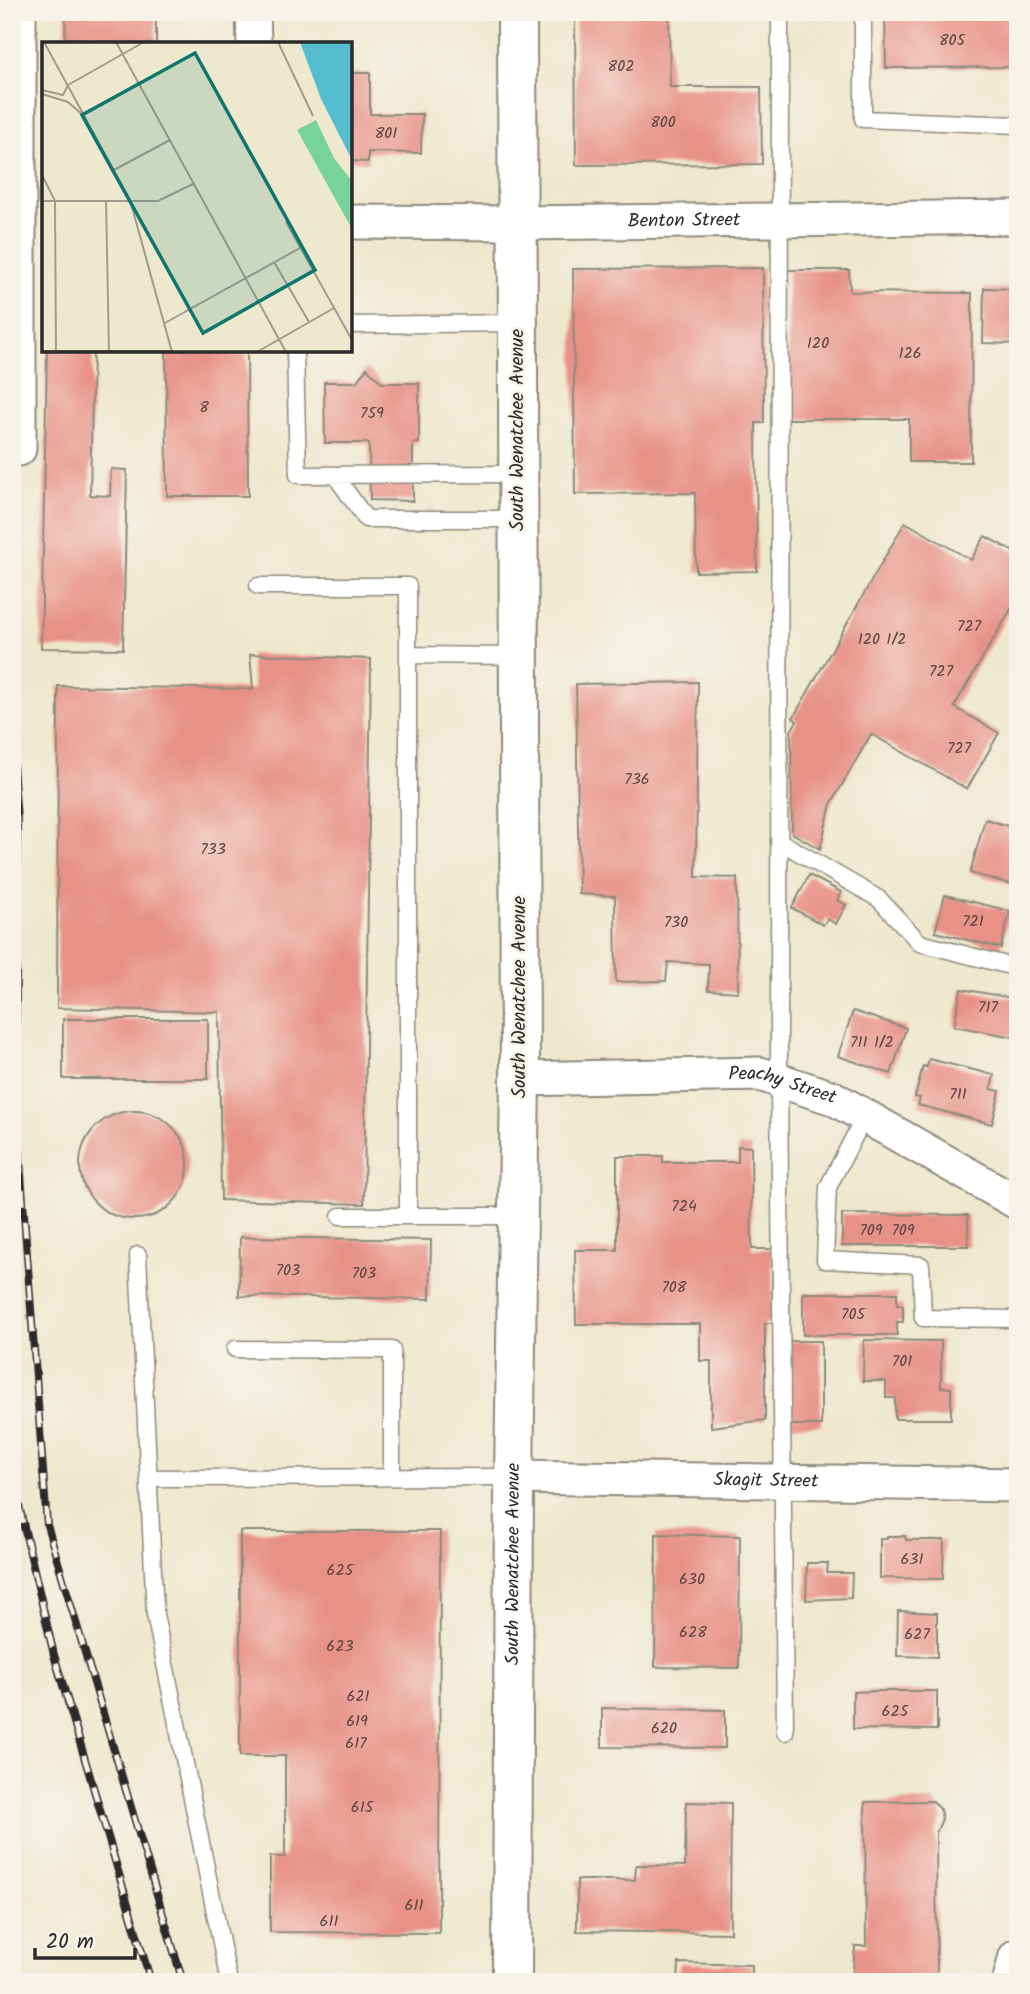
<svg xmlns="http://www.w3.org/2000/svg" width="1030" height="1994" viewBox="0 0 1030 1994" font-family="Kalam,sans-serif">
  <style>
    .building { fill: #e89187 }
    .lines { fill: none; stroke-linecap: round; stroke-linejoin: round }
    .lane-casing { stroke: #8c8a7c; stroke-width: 19 }
    .street-casing { stroke: #8c8a7c; stroke-width: 37 }
    .primary-casing { stroke: #8c8a7c; stroke-width: 42 }
    .lane { stroke: #fff; stroke-width: 16 }
    .street { stroke: #fff; stroke-width: 33 }
    .primary { stroke: #fff; stroke-width: 38 }
    .rail-casing { stroke: #2b2b2b; stroke-width: 8 }
    .rail { stroke: #f7f3e8; stroke-width: 5; stroke-dasharray: 16; stroke-linecap: butt }
    .labels { text-anchor: middle; dominant-baseline: central; stroke-width: 5; stroke-linejoin: round; paint-order: stroke }
    .number-label { font-size: 16px; fill: #5a4442 }
    .street-label { font-size: 19px; fill: #2b2b2b; stroke: #f7f3e8 }
    .inset-road { fill: none; stroke: #a09c8d; stroke-width: 2 }
    .view { fill: #0f766e; fill-opacity: 0.15; stroke: #0f766e; stroke-width: 3.5 }
    .inset-edge { fill: none; stroke: #2b2b2b; stroke-width: 3.5 }
  </style>
  <rect width="100%" height="100%" fill="#f7f3e8"/>
  <filter id="ink" filterUnits="userSpaceOnUse"><feTurbulence type="fractalNoise" baseFrequency=".0143" numOctaves="2"/><feDisplacementMap in="SourceGraphic" scale="14" xChannelSelector="R" yChannelSelector="G"/><feConvolveMatrix kernelMatrix="1 2 1 2 8 2 1 2 1" color-interpolation-filters="sRGB"/></filter>
  <filter id="wash" filterUnits="userSpaceOnUse"><feTurbulence type="fractalNoise" baseFrequency=".00686" numOctaves="4" result="noise"/><feDisplacementMap in="SourceGraphic" scale="28" xChannelSelector="R" yChannelSelector="G"/><feGaussianBlur stdDeviation="1.57" result="paint"/><feColorMatrix in="noise" values="0 0 0 0 0 0 0 0 0 0 0 0 0 0 0 0 0 1.4 0 .05"/><feComposite in="paint" operator="in"/></filter>
  <g filter="url(#wash)">
    <rect width="100%" height="100%" fill="#eee8ce"/>
    <g id="blocks">
      <path class="building" d="M66 12H156V44H65Z
        M575 12H669L670 87H761L762 164 576 165Z
        M885 12H1018V67L886 68Z
        M350 73H370V114H422L421 153 368 152V162L350 161Z
        M763 268 764 423H756L757 571 696 572 695 493 575 494 573 269Z
        M788 270H849L850 292 972 293 971 462H909V419H788Z
        M984 288 1018 289V344L983 343Z
        M47 350 93 351 90 495 110 496 111 469 127 470 123 649 41 648Z
        M166 350H247L248 496H167Z
        M367 368 382 383H419V443H413V501L370 500 369 443H325L324 382H356Z
        M905 522 971 560 985 536 1018 554V597L954 707 999 733 967 789 871 734 831 804 820 849 792 833 791 731 797 721 793 718Z
        M250 654 371 659 364 1204 221 1200 219 1012 57 1008 58 686 253 689Z
        M698 682 696 877 737 878 738 992 708 990 709 964 668 962 666 981 616 982 615 896 579 894 576 684Z
        M985 819 1018 829V886L970 873Z
        M809 875 841 892 837 900 846 905 836 924 827 919 823 925 792 908Z
        M945 895 1010 911 1001 948 935 932Z
        M961 989 1018 999 1014 1037 954 1026Z
        M853 1011 906 1028 891 1074 838 1056Z
        M63 1019H208V1079H63Z
        M929 1059 994 1075 991 1089 1000 1091 992 1124 918 1105 920 1098 915 1097 923 1066 927 1067Z
        M80 1165a54 54 0 1 1 108 0a54 54 0 1 1-108 0Z
        M738 1146 751 1147 752 1249H772L773 1323H765V1420L711 1427V1361H700V1324H576L575 1250H617V1156H663V1162H738Z
        M842 1214 968 1215V1246H842Z
        M240 1237 431 1240 430 1299 239 1296Z
        M803 1293H897V1305H903V1322H897V1335H803Z
        M864 1340 941 1341V1387L951 1388V1419H895V1398H886V1381H863Z
        M789 1341H821V1425H789Z
        M240 1531H440L439 1933 270 1932V1857H285V1756H240Z
        M656 1534 740 1536 739 1668 655 1667Z
        M887 1536H905L906 1540H944L943 1579 880 1578V1539H887Z
        M807 1563H828L827 1573H852L851 1598 806 1600Z
        M898 1611 937 1613V1657L897 1656Z
        M879 1691H937V1730L853 1729V1692Z
        M602 1708 725 1710V1748L602 1747Z
        M933 1801 940 1809 942 1819 936 1833 937 1982H852L855 1946H866L865 1802Z
        M686 1802 731 1803 730 1933 577 1931V1880H635L636 1865 685 1866Z
        M679 1963 752 1965V1982H678Z"/>
    </g>
  </g>
  <g filter="url(#ink)">
    <use href="#blocks" fill-opacity="0" stroke="#8c8a7c" stroke-width="2"/>
    <g class="lines">
      <g class="lane-casing">
        <path id="lane" d="M780 12 779 1079 785 1732
          M863 12V119L1018 125
          M350 325 517 323
          M295 350 298 475 518 474
          M335 475 366 519H518
          M258 586H408V655
          M779 841 879 899 920 943 1018 968
          M865 1116 828 1187 825 1260 921 1265 923 1318 1018 1319
          M340 1216H518
          M408 1216V655L519 656
          M138 1255 155 1614 229 1982
          M235 1349 392 1350V1477
          M149 1478 514 1477"/>
      </g>
      <g class="street-casing">
        <g id="street">
          <path d="M253 12 254 44"/>
          <path id="s1" d="M350 222 517 223 1018 217"/>
          <path d="M19 449V12"/>
          <path id="s2" d="M520 1079 760 1074 833 1098 1018 1203"/>
          <path id="s3" d="M514 1477 1018 1485"/>
        </g>
      </g>
      <g class="primary-casing">
        <g id="primary">
          <path id="s4" d="M512 1982 514 1477 520 1079 517 12"/>
          <path d="M1012 1982 1018 1958"/>
        </g>
      </g>
      <use href="#lane" class="lane"/>
      <use href="#street" class="street"/>
      <use href="#primary" class="primary"/>
      <g class="rail-casing">
        <path id="rail" d="M12 752 17 820 15 1102
          M15 1093 47 1525 183 1982
          M12 1258 14 1179
          M12 1476 54 1655 151 1982"/>
      </g>
      <use href="#rail" class="rail"/>
    </g>
  </g>
  <g class="labels">
    <g class="number-label">
      <text x="952" y="40">805</text>
      <text x="621" y="66">802</text>
      <text x="663" y="122">800</text>
      <text x="386" y="133">801</text>
      <text x="818" y="343">120</text>
      <text x="910" y="353">126</text>
      <text x="204" y="407">8</text>
      <text x="372" y="413">759</text>
      <text x="969" y="626">727</text>
      <text x="882" y="639">120 1/2</text>
      <text x="941" y="671">727</text>
      <text x="959" y="748">727</text>
      <text x="637" y="779">736</text>
      <text x="213" y="849">733</text>
      <text x="973" y="921">721</text>
      <text x="676" y="922">730</text>
      <text x="988" y="1007">717</text>
      <text x="872" y="1042">711 1/2</text>
      <text x="958" y="1094">711</text>
      <text x="684" y="1206">724</text>
      <text x="871" y="1230">709</text>
      <text x="903" y="1230">709</text>
      <text x="288" y="1270">703</text>
      <text x="364" y="1273">703</text>
      <text x="674" y="1287">708</text>
      <text x="853" y="1314">705</text>
      <text x="902" y="1361">701</text>
      <text x="912" y="1559">631</text>
      <text x="340" y="1570">625</text>
      <text x="692" y="1579">630</text>
      <text x="693" y="1632">628</text>
      <text x="917" y="1634">627</text>
      <text x="340" y="1646">623</text>
      <text x="358" y="1696">621</text>
      <text x="895" y="1711">625</text>
      <text x="357" y="1721">619</text>
      <text x="664" y="1728">620</text>
      <text x="356" y="1743">617</text>
      <text x="362" y="1807">615</text>
      <text x="414" y="1905">611</text>
      <text x="329" y="1921">611</text>
    </g>
    <g class="street-label">
      <text stroke="none"><textPath href="#s1" startOffset="334">Benton Street</textPath></text>
      <text transform="translate(518 430) rotate(-90)">South Wenatchee Avenue</text>
      <text transform="translate(520 997) rotate(-90)">South Wenatchee Avenue</text>
      <text stroke="none"><textPath href="#s2" startOffset="264">Peachy Street</textPath></text>
      <text stroke="none"><textPath href="#s3" startOffset="252">Skagit Street</textPath></text>
      <text stroke="none"><textPath href="#s4" startOffset="418">South Wenatchee Avenue</textPath></text>
    </g>
  </g>
  <g transform="translate(42 42)">
    <rect width="310" height="310" fill="#eee8ce"/>
    <path d="M274 78 292 116 310 139V187L255 88Z" fill="#78d39a"/>
    <path d="M258 0H310V118L279 57Z" fill="#54bdd0"/>
    <path class="inset-road" d="M2 0 88 158 130 310M74 0 244 310M236 0 271 74M26 43 102 0M0 48 21 53 26 43M0 52 26 60 43 75M72 128 128 98M0 133 13 159 14 310M64 158 67 310M0 159H116L151 142M244 180 310 298M232 220 267 280M123 281 258 206M0 309H130M215 310 292 266"/>
    <path class="view" d="M153 11 273 228 161 291 40 73Z"/>
    <rect width="310" height="310" class="inset-edge"/>
  </g>
  <rect width="1030" height="1994" fill="none" stroke="#f7f3e8" stroke-width="42"/>
  <path d="M35 1948v10h100v-10" fill="none" stroke="#2b2b2b" stroke-width="3.5"/>
  <text x="46" y="1948" font-size="21" fill="#2b2b2b" stroke="#f7f3e8" stroke-width="5" paint-order="stroke">20 m</text>
</svg>
